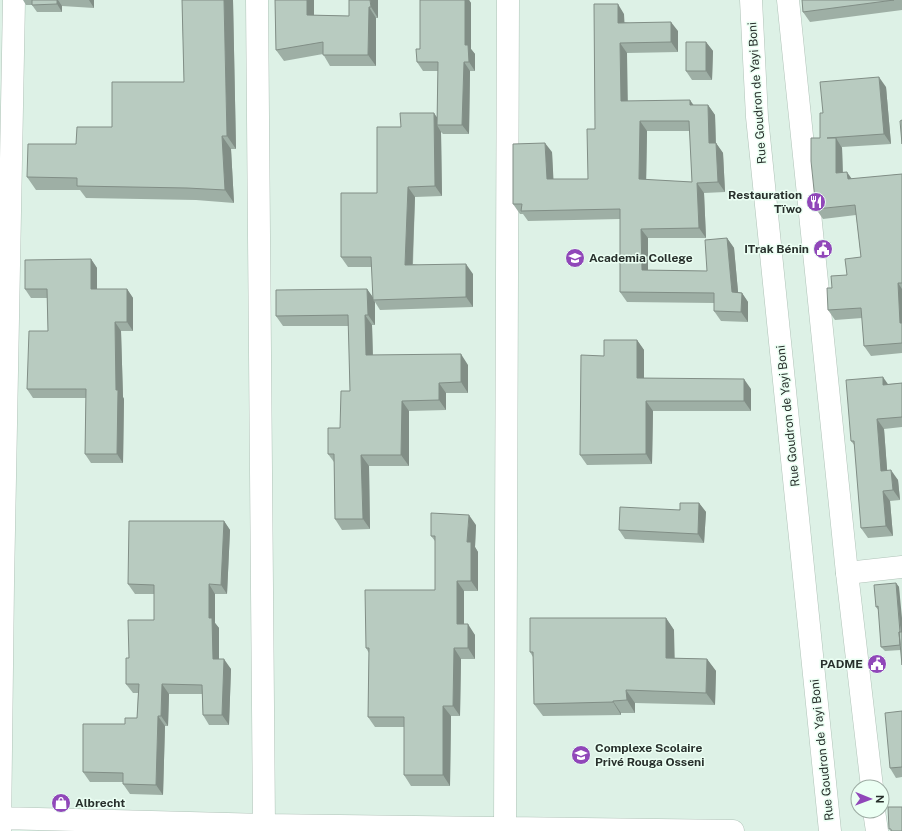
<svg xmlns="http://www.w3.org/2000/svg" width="902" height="831" viewBox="0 0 902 831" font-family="'Public Sans',sans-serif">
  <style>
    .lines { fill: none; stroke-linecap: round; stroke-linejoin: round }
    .minor-casing { stroke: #b0c3b8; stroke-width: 23 }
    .tertiary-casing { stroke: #b0c3b8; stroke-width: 23 }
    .minor { stroke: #fff; stroke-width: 22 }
    .tertiary { stroke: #fff; stroke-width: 22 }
    .wall { fill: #9eafa5; fill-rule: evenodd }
    .shaded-wall { fill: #818e86 }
    .building { fill: #b8cbc0; stroke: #818e86; fill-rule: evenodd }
    .labels { text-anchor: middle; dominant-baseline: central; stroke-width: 3; stroke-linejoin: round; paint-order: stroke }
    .street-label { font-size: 12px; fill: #28302c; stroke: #ebfff3 }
    .poi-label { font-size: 12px; font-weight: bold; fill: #28302c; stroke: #ebfff3; text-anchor: end }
  </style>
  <rect width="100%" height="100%" fill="#ddf1e6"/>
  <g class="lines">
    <g class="minor-casing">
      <path id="minor" d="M257 0 264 825
        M847 573 902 567
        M0 818 264 825 733 831
        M505 827 508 0
        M0 831 3 583 14 0"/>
    </g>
    <g class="tertiary-casing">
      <path id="tertiary" d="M751 0 757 117 830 831
        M788 0 847 573 872 787
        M874 811 877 831"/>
    </g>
    <use href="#minor" class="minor"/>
    <use href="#tertiary" class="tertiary"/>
  </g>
  <path class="wall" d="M23 0H94V8L62 6V12H37L32 5H26Z
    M182 0H233L236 149H231L234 203 196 200 86 198 80 190H36L27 177 76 144 112 127 184 82Z
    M275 0H314V15L349 16 378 0V18H376V66H330L323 54 284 61 276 50Z
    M420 0H469L471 3V49L475 54V71H470L469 134H443L441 132 442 196 415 197 413 264 473 274V307L380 310 375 302V325H372L373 355 468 365V393H446V410L409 411V466H369L370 529 342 530 335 519 334 462 328 454 340 428 350 391 349 326H283L276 316 367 289 373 298 372 267H348L341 257 377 193 401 127 437 117 438 71H423L417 62 420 49Z
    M802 0H902V10L810 22 803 12Z
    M624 14V22L678 31V52L627 53V101L694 105H708L715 115 716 143 723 153 725 192 704 193 706 238H648V270L707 271 727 238 734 248 738 292 742 293 748 302V322L721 321 714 311V303L627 302 620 292V219L528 221 523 214H520L513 204 552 152 553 179H588L595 129ZM647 131H690L692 182 646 180Z
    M706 42 713 51 712 80H692L686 71Z
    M886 87 891 144 842 147 843 173 851 179 902 174V353L871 356 864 346 862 318 835 320 828 310 832 288 847 275 861 257 856 215 823 219 816 209 820 138 823 113Z
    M91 259 97 268V289H127L133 298V331H121L123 397 124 399 123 463H91L85 454 86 398H33L27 389 48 331 47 298H31L25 289Z
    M637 340 644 350V378L751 389V411H653L652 464 587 465 580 455 604 356Z
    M902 383V427L884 429 887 470 898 480 900 500 890 501 893 536 868 538 861 528 855 446 851 441 888 384Z
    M699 503 706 512 704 543 625 539 619 530Z
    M224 521 230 530 227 594H215V623L219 628V659L231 669 229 725H209L203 715 202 694H169L168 726H165L163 795 130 794 123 784V782H90L83 772 125 724 137 718 138 693H133L126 684 129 658 154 620V594H135L128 584Z
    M476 525 475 547 478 552V591H464V624L475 635V659H461L460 716H451L450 786H411L404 775V727H375L368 717 369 653 366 648 435 590V541L431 536Z
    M896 583 899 587 901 650 885 651 881 647 879 611 876 607Z
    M666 618 674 630V658L707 659 716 671 715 705 635 703V713H621V715L543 716 534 704 533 657 530 652Z
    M902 711V777L896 778 890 768Z"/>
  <path class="shaded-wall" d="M57 0H58L62 6V12L57 4Z
    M89 0H94V8Z
    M224 0H233L236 149 227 136Z
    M307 0H314V26L307 15Z
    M370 0H378V18L371 7Z
    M465 0H469L471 3V49L475 54V71L469 62 465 45Z
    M618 4 624 14 625 32 618 23Z
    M369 7 376 18V66L368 55Z
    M671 22 678 31V52L671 42Z
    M706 42 713 51 712 80 706 71Z
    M620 43 627 53 628 111 621 101Z
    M464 62 470 71 469 134 462 125Z
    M879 77 886 87 891 144 884 134Z
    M690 100 697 110 690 105Z
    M708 105 715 115 716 153 709 143Z
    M434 113 441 123 437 125 441 132 442 196 435 186Z
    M640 121 647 131 646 189 639 179Z
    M222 136 231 149 234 203 225 190Z
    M836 138 842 148 843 183 836 173Z
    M545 143 552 152 554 189 547 179Z
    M716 143 723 153 725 192 718 182Z
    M847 172 854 182 848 179Z
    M697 183 704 193 706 238 699 228Z
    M408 187 415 197 412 275 405 265Z
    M641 229 648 238V279L642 270Z
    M727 238 734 248 739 302 732 292Z
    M91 259 97 268V298L91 289Z
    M466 264 473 274V307L466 297Z
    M898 283 902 289V327L900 323Z
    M127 289 133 298V331L127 322Z
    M367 289 375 300H373L375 302V325L368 315Z
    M742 293 748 302V322L741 312Z
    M365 315 372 325 373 365 366 355Z
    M115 322 121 331 123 397 124 399 123 463 117 454 116 390Z
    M637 340 644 350V387L637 378Z
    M461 354 468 365V393L461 382Z
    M883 377 890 387 883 385Z
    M744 379 751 389V411L744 401Z
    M439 383 446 393V410L439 400Z
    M402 401 409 411V466L401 455Z
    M646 401 653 411 652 464 646 454Z
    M877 419 884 429 888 481 881 471Z
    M361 455 369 466 370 529 363 519Z
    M891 470 898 480 900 500 893 490Z
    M883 491 890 501 893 536 886 526Z
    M699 503 706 512 704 543 698 534Z
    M469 515 476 525 475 547 478 552V591L471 581 467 542Z
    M224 521 230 530 227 594 221 585Z
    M457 581 464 591V635L457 624Z
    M896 583 899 587 902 618V646Z
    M209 584 215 594V623L219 628V668L213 659 209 618Z
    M666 618 674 630 675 670 666 658Z
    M468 624 475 635V659L468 648Z
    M454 648 461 659 460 716 453 706Z
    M224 659 231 669 229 725 222 715Z
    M707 659 716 671 715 705 706 693Z
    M162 684 169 694 168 726 161 716Z
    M626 690 635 703V713L627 700Z
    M613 701 621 713V715L613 702Z
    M443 706 451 716 450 786 443 775Z
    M158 716 165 726 163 795 156 785Z"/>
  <path class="building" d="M32 0H57V4L32 5Z
    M182 0H224L227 136H222L225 190 187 188 77 186V178L27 177 28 144H76L77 127H112V82H184Z
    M275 0H307V15L349 16V0H370L371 7H369L368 55H323V42L276 50Z
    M420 0H465V45H468L469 62H464L462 125H437L438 62H417L416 49H420Z
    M802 0H894L803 12Z
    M594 4H618V23L671 22V42L620 43 621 101 690 100V105H708L709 143H716L718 182 697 183 699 228 641 229 642 270 707 271 705 240 727 238 732 292 742 293 741 312 714 311V293L620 292V209L521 211 522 204H513V144L545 143 547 179H588L587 129H595ZM640 121H689L692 182 639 179Z
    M686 42H706V71H686Z
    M879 77 884 134 827 138H836V173L847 172 848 179 902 174V283H898L900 323H902V343L864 346 861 308 828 310 827 288H832L831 276 847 275 845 259 861 257 855 205 816 209 811 161V138H820V113H823L820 82Z
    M400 113H434L435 186 408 187 405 265 466 264V297L373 300 371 257H341V193H377V127H401Z
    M902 120V144L900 121Z
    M91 259V289H127V322H115L116 390H118L117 454H85L86 389H27L29 331H48L47 289H25V260Z
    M367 289 368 315H365L366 355 461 354V382L439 383V400L402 401 401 455H361L363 519H335L334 454H328V428H340L341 391H350L348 315 276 316V290Z
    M604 340H637V378L744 379V401H646V454L580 455 581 355 604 356Z
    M883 377V385L902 383V417L877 419 881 471 891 470 893 490 883 491 886 526 861 528 854 441H851L846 380Z
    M680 503H699L698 534 619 530 620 507 680 510Z
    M431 513 469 515 467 542H471V581H457V624H468V648H454L453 706H443V775H404V717H368L369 648H366L365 590H435V536H431Z
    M129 521H224L221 585 209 584V618H212L213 659H224L222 715H203L202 685 162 684 161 716H158L156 785 123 784V773L83 772V724H125V718H137L139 684H126V658H129L128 620H154V585L128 584Z
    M896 583 900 632H899L900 645 881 647 878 606 876 607 874 585Z
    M530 618H666V658L707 659 706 693 626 690 627 700 613 701V702L534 704 533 652H530Z
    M899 632H902V665Z
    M902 711V767L890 768 885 713Z
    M888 807H902V831H891V829H889Z"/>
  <defs>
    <g id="restaurant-disc" transform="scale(1)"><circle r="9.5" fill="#9047b9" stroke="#ebfff3"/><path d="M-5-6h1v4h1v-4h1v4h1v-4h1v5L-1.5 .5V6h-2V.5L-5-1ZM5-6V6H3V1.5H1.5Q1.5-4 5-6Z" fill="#fff"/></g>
    <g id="civic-disc" transform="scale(1)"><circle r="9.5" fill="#9047b9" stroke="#ebfff3"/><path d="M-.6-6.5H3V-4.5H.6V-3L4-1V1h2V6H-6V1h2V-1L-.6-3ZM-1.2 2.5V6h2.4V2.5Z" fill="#fff"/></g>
    <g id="school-disc" transform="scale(1)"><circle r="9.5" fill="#9047b9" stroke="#ebfff3"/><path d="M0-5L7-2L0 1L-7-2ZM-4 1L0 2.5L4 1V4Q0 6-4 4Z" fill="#fff"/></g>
    <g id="shop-disc" transform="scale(1)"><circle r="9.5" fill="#9047b9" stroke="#ebfff3"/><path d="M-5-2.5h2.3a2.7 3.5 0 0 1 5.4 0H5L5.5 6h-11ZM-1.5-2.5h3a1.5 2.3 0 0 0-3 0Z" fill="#fff"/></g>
  </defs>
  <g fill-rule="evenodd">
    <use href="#restaurant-disc" x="816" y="202"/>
    <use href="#civic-disc" x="823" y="249"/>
    <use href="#school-disc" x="575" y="258"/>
    <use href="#civic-disc" x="877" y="664"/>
    <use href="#school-disc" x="581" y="755"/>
    <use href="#shop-disc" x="61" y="803"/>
  </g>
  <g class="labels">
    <g class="street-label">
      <text transform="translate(757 93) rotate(-94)">Rue Goudron de Yayi Boni</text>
      <text transform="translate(788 416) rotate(-96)">Rue Goudron de Yayi Boni</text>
      <text transform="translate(822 750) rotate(-96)">Rue Goudron de Yayi Boni</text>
    </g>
    <g class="poi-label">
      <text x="802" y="195">Restauration<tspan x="802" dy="14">Tïwo</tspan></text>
      <text x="809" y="249">ITrak Bénin</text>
      <text x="589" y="258" text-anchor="start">Academia College</text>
      <text x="863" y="664">PADME</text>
      <text x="595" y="748" text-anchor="start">Complexe Scolaire<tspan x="595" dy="14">Privé Rouga Osseni</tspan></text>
      <text x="75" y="803" text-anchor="start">Albrecht</text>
    </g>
  </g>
  <g transform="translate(870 799) rotate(91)"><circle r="19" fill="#ebfff3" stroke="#9daca3"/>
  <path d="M0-3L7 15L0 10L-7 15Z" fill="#9047b9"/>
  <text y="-6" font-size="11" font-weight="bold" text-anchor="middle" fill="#28302c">N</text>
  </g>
</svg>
